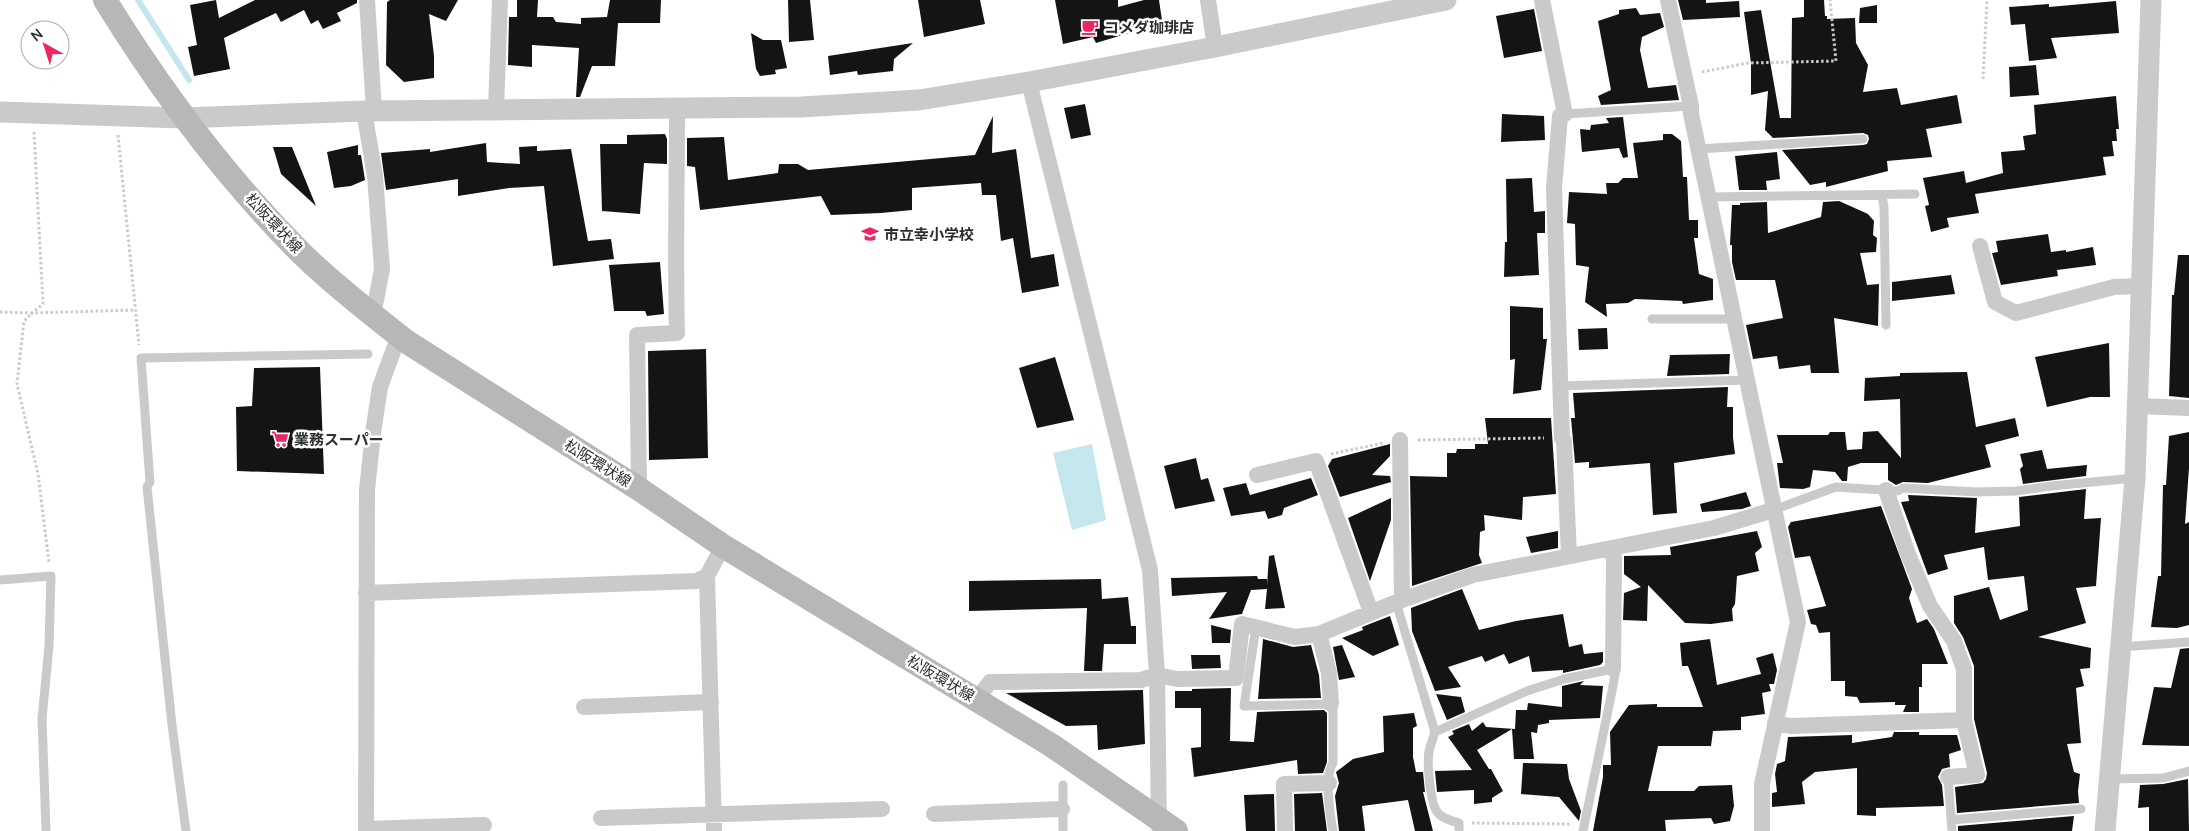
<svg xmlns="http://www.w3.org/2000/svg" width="2189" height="831" viewBox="0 0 2189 831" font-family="Manrope,'Noto Sans JP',sans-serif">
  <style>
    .water { fill: #c4e6ed }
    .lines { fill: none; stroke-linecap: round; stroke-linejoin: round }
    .stream { stroke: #c4e6ed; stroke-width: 6 }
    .building { fill: #141414 }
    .path { stroke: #cacaca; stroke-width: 3; stroke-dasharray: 2.5 2.5; stroke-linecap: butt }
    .service { stroke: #cacaca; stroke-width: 9 }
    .minor { stroke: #cacaca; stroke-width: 16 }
    .tertiary { stroke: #cacaca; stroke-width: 21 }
    .secondary { stroke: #b7b7b7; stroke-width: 24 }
    .labels { text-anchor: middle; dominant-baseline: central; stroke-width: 5; stroke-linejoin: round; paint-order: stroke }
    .poi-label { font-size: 15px; font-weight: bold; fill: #2d2d2d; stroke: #fff; text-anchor: start }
    .street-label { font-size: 15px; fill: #2d2d2d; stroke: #fff }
  </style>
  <rect width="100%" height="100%" fill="#fff"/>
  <path class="water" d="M1092 444 1106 520 1072 530 1053 453Z"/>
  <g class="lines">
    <path class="stream" d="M138 0 189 80"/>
  </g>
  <path class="building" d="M216 0 219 18 255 0H357V3L337 13 341 21 323 29 318 20 311 24 304 10 281 22 276 13 224 38 230 69 194 76 188 47 197 45 190 5Z
    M390 0H458L446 21 429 14 434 56V78L404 82 386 65 387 2Z
    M517 0H538L537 17H553L556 22 581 24V18L607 17 610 0H661L660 23H618L615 66H592L580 97H576L579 48 532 45V67L508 65 509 17H517Z
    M788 0H810L814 40 789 42Z
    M918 0H980L985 24 924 37Z
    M1055 0H1118V7L1144 0H1159L1163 27 1129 33 1096 43 1093 37 1063 44Z
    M1678 0H1706V3L1739 1 1740 17 1683 20Z
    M1804 0H1824L1825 16H1827V19L1855 18 1856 43 1868 65 1863 92 1897 88 1901 105 1957 95 1962 123 1926 129 1932 157 1887 161 1888 171 1826 187V182L1810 185 1782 150 1863 145 1867 144 1869 139 1868 135 1863 133 1773 138 1765 130 1768 91 1751 95V63L1744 12 1761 10 1780 118H1791L1792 18 1804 17Z
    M2116 1 2119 33 2051 38 2057 58 2029 61 2025 24 2011 25 2009 7 2049 4V7Z
    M1877 5V23H1859L1860 8Z
    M1636 8 1640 15 1660 13 1664 27 1642 37 1640 50 1648 88 1676 85 1679 100 1601 105 1598 96 1611 90 1598 21 1619 14V10Z
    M1534 9 1542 51 1504 58 1496 16Z
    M751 33 763 40H781L787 68 775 70 776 74 760 76 756 69Z
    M913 43 894 59 893 71 858 75 857 71 830 75 828 56Z
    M2036 65 2039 95 2010 97 2009 67Z
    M2116 96 2119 129H2116L2117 141H2112L2114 156 2103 157 2106 175 1975 194 1979 213 1947 218 1949 227 1931 232 1925 206 1929 205 1923 178 1964 171 1966 183 2003 173 2001 152 2025 150 2023 136 2036 134 2034 105Z
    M1085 104 1091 135 1071 139 1064 108Z
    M1502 114 1544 116 1545 140 1501 142Z
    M993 116 992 153 1016 149 1031 258 1054 254 1059 286 1022 293 1013 238 1001 241 996 195H982L981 183 912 188V210L881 213 831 215 821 196 700 210 695 167 687 166V138L724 137 728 180 778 173 779 164H798L808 170 975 155Z
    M1623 117 1628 157 1623 158 1619 148 1582 152 1580 129 1590 130 1591 125 1609 123 1606 118Z
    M665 134 667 139V164L644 163 640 214 602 211 600 144H627V135Z
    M1663 134H1672L1681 141 1683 177H1687L1689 220H1698V238H1694L1699 274 1713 279V300L1683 304 1682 301 1635 299 1628 303 1606 304 1607 317 1585 302 1589 267 1576 265 1575 224 1567 223 1569 192 1607 194 1606 183H1618L1623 178H1638L1633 143 1663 140Z
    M486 143 487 162 520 164 519 147 537 146V151L571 149 588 241 611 239 614 259 553 266 544 186 509 188 458 196V179L386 190 381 153 430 149V152Z
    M358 145V155H361L365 180 351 186 334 188 327 152Z
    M273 147H292L316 206 281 174Z
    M1777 152 1780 179 1766 181 1767 190H1739L1735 156Z
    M1532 178 1534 212 1545 211V233H1537L1539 275 1504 277 1505 242H1507L1506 179Z
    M1839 201 1868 214 1874 221 1873 235 1877 238 1876 252 1860 253 1867 285 1879 284 1878 326 1834 318 1839 373H1811L1810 365 1779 369 1777 356 1753 359 1746 325 1783 318 1775 280H1736L1732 262V245H1730L1732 205H1740V203L1767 202 1768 233 1821 217 1823 202Z
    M2048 234 2051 252 2066 250V252L2093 247 2096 265 2057 270 2058 276 2001 285 1992 253 1998 252 1996 241Z
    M2178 255H2189V398L2169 396 2172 295H2174Z
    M660 262 664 314 647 316 645 311H614L609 265Z
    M1951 275 1955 294 1892 301V282Z
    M1510 306 1543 308V339H1547L1541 390 1513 394 1515 359 1510 360Z
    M1607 328 1608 349 1579 350 1578 329Z
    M2109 343 2110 397H2090L2047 407 2035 357Z
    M706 349 708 458 649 460 648 351Z
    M1730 354 1729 374 1667 376 1670 355Z
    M1055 357 1074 420 1037 428 1019 368Z
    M320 367 324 474 237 471 236 407 252 406 254 368Z
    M1967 372 1976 427 2015 418 2019 436 1985 445 1991 467 1928 483 1903 482 1896 485 1888 480V463H1861L1848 467 1847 481H1842L1835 472 1813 470 1810 487 1803 489 1780 488 1777 463H1783L1777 435H1828L1830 432H1845L1847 450 1862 449 1863 432 1878 431 1901 458 1900 399 1864 401 1865 378 1900 376V373Z
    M1728 387 1727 407H1733V438L1735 454 1674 463 1677 513 1653 515 1650 463 1589 468V462L1575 463 1571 418H1575L1573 393Z
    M1485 418H1551L1556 494 1523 497 1522 520 1484 515 1485 530 1480 532 1479 555 1482 563 1412 586 1410 476 1447 477V453H1456L1457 449H1475V444H1488Z
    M2189 432V468L2185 524 2189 522V625L2177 628 2151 627 2158 576H2161L2163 485H2166L2169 436Z
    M1390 444V456L1372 475 1390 476 1391 482 1340 497 1328 466 1332 459Z
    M2042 450 2047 469 2087 465 2086 476 2023 484 2020 469 2023 466 2020 454Z
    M1196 458 1201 480 1208 478 1215 501 1175 509 1164 466Z
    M1311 478 1318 495 1284 508 1282 515 1268 519 1265 511 1231 516 1223 488 1246 483 1250 495Z
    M2086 489 2084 519 2101 518 2096 586 2076 588 2086 623 2038 637 2091 648 2090 668 2080 669 2084 686 2076 688 2081 743 2067 744 2074 772 2080 774 2078 791 2079 803 1957 813 1955 787 1983 783 1986 779 1987 773 1974 719V666L1963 637 1954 623V596L1989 587 2000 620 2028 610 2024 576 1988 580 1984 547 1944 555 1948 569 1928 575 1901 502 1909 501 1908 495 1977 498 1975 533 2020 526 2019 497Z
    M1746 492 1751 506 1742 509 1702 512 1700 504Z
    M1391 498V520L1370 581 1348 518Z
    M1881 506 1912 589 1909 598 1917 623 1927 619 1934 629 1948 664H1922V687H1919V712H1903L1906 705H1895V702L1860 703 1857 697 1845 696V681H1831L1830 632 1819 633 1816 625 1811 624 1807 610 1826 606 1810 556 1795 558 1788 527 1791 522Z
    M1558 531V548L1531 553 1526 537Z
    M1757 531 1762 547 1755 553 1759 571 1737 576 1735 604 1732 609 1733 621 1711 624 1685 623 1648 585 1647 621 1623 620 1624 593 1641 587 1624 574V556L1671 555 1670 547Z
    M1274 555 1285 608 1265 609 1267 589 1251 590 1242 614 1209 619 1227 592 1172 596 1171 578 1257 576 1258 579H1267V585L1269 556Z
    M1101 579 1102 599 1128 597 1131 626H1136V644H1104L1102 671H1084L1087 608 969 611V581Z
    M1462 589 1479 630 1516 621 1563 614 1569 647 1582 644 1584 654 1603 652V662L1600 665 1563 673V670L1532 672 1529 656 1509 664 1504 654 1485 662 1482 656 1448 667 1461 687 1435 691 1412 631 1411 608Z
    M1390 616 1399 645 1373 656 1342 638 1363 630 1362 627Z
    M1211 625 1231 630 1230 643H1212Z
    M1263 639 1293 647 1311 645 1319 675 1321 698 1258 699Z
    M1710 639 1717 685 1761 674 1756 658 1773 653 1777 670 1774 684H1769L1771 691 1762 693 1765 714 1741 717V730L1713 731 1711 746H1658L1648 791H1694L1699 786 1732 785 1734 806 1730 821 1714 824 1711 818 1665 820 1666 831H1593L1603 777V765H1611L1610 732 1629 705 1657 704V707H1703L1688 666H1682L1680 643Z
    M1342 645 1355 677 1339 680 1333 647Z
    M2189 648V746L2142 745 2154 687 2171 688 2180 649Z
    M1191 655H1220L1221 668 1192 669Z
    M1584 681 1580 685 1603 686 1600 718 1549 720V723L1538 725 1537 733 1531 732 1534 759H1514L1512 729 1477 750 1489 769H1491L1503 791 1492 798V802L1474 804V790L1437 792 1435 771 1472 770 1448 737 1454 734 1452 731 1469 724 1472 731 1483 722 1486 727 1515 729 1516 710H1527L1528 703 1562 707V686Z
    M1231 688 1230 741 1254 742 1257 712 1324 710 1327 713V762L1323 773 1298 774 1297 760 1194 777 1191 748 1201 747V708H1175V691H1192V689Z
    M1143 690 1145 744 1098 750 1097 725 1066 726 1006 693Z
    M1436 694 1461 697 1465 712 1447 720Z
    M1414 713 1417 726 1413 728V757L1416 772H1423L1425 792H1423L1433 831H1415L1408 800 1362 806 1365 831H1339L1335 796 1339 783 1336 772 1353 759 1384 752 1383 716Z
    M1894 732H1919V735H1957L1961 750 1949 754 1950 767 1942 769 1938 777 1942 785 1944 806 1876 808V816L1857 815V768L1815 772 1802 782 1805 804 1772 807V793L1777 792 1775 774 1777 764 1785 761 1788 737 1852 735V743L1892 737Z
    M1523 763 1567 764 1569 779 1581 811 1579 821 1559 797 1521 794Z
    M2188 779 2189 831H2149V807L2138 808 2140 785 2163 784Z
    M1322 793 1327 831H1295L1294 794Z
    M1274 794 1275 831H1246L1244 795Z
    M2074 816 2072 831H1958V826Z"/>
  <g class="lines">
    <path class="path" d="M1702 72 1748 63 1836 61 1830 0
      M1983 79 1987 0
      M34 132 43 304 32 313 135 310
      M118 135 139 345
      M0 312 32 313 24 321 17 384 38 474 49 563
      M1418 440 1544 438
      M1331 454 1384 443
      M1472 823 1571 824"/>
    <path class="service" d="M1565 114 1691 106
      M1698 149 1863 139
      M1882 196 1884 207 1886 325
      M1707 197 1915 194
      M1652 319H1733
      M1560 386 1746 380
      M1773 510 1836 487 1898 491 1903 488 1977 492 2016 491 2051 486 2134 478
      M0 580 51 576 49 646 42 719 46 831
      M1396 602 1435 732 1527 691 1564 679 1613 669 1615 675 1610 701 1583 831
      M1256 627 1244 706 1331 704 1333 707V763C1324 776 1330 815 1333 831
      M2121 647 2189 642
      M1435 732C1433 738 1431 744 1429 751 1427 762 1430 805 1438 813 1443 819 1452 821 1459 823V831
      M1948 777 1952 831
      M2110 779 2163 778 2189 771
      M1063 785V831
      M1951 820 2081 809
      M186 831 172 725 147 487 150 482 141 358 368 354"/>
    <path class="minor" d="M367 0 374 111
      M1208 0 1215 47
      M1542 0 1565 114 1560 116 1554 188 1562 438 1564 441 1569 556
      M1668 0 1691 106V114L1798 622 1762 784V831
      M1029 82 1150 570 1157 675 1159 827
      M496 109 500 0
      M364 111 375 176 382 269 373 316
      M1980 246 1995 302 2016 313 2114 287 2141 286
      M2137 406 2189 408
      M1400 440 1402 600
      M1257 475 1316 461 1371 612
      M639 489 637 335 677 333C675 258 677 183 677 108
      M1886 490 1908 554 1930 606 1954 641 1964 669V720L1977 775 1948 777
      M1610 549 1614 558 1613 669
      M366 593 697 581 707 576
      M977 699 990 682 1141 680 1157 675 1177 679 1236 678 1242 624 1295 637 1319 634
      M1331 704 1329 673 1319 634 1402 600 1473 575 1714 528 1773 510
      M584 707 711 702
      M1775 723 1791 726 1964 720
      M934 814 1062 809
      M601 818 882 809
      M366 829 484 825
      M366 831 367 490 373 433 380 387 399 335
      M714 831 707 576 723 546
      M1285 831 1284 784 1329 783"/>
    <path class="tertiary" d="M0 112 183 118 364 111 801 107 919 100 1029 82 1215 47 1446 0
      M2105 831 2135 478 2151 0"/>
    <path class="secondary" d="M105 0C161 91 226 178 302 254 334 285 371 314 407 342L639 489 723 546 1051 745 1176 831"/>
  </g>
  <defs>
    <g id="cafe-bare" transform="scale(1.35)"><path d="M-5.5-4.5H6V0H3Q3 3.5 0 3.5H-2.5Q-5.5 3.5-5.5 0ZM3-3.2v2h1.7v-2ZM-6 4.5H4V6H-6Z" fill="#ee255f" stroke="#fff" stroke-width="2.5" paint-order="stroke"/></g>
    <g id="school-bare" transform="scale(1.35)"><path d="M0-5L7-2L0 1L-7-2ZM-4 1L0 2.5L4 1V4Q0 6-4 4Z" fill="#ee255f" stroke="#fff" stroke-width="2.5" paint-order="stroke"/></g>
    <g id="supermarket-bare" transform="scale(1.35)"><path d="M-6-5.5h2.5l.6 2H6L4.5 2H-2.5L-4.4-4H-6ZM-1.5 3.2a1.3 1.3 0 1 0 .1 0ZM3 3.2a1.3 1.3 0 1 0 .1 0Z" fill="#ee255f" stroke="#fff" stroke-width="2.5" paint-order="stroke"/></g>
  </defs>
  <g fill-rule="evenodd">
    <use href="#cafe-bare" x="1090" y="27"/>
    <use href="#school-bare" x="870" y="234"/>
    <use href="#supermarket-bare" x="280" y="439"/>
  </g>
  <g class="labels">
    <g class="poi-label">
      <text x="1104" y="27">コメダ珈琲店</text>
      <text x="884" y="234">市立幸小学校</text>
      <text x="294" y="439">業務スーパー</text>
    </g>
    <g class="street-label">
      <text transform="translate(274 223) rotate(47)">松阪環状線</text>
      <text transform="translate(598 463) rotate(32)">松阪環状線</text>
      <text transform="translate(941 678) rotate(31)">松阪環状線</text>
    </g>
  </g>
  <g transform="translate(45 45) rotate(321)"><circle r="24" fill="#ffffff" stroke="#ababab"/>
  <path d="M0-4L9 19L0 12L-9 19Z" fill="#ee255f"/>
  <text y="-8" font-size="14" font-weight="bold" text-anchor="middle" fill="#2d2d2d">N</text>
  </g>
</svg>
